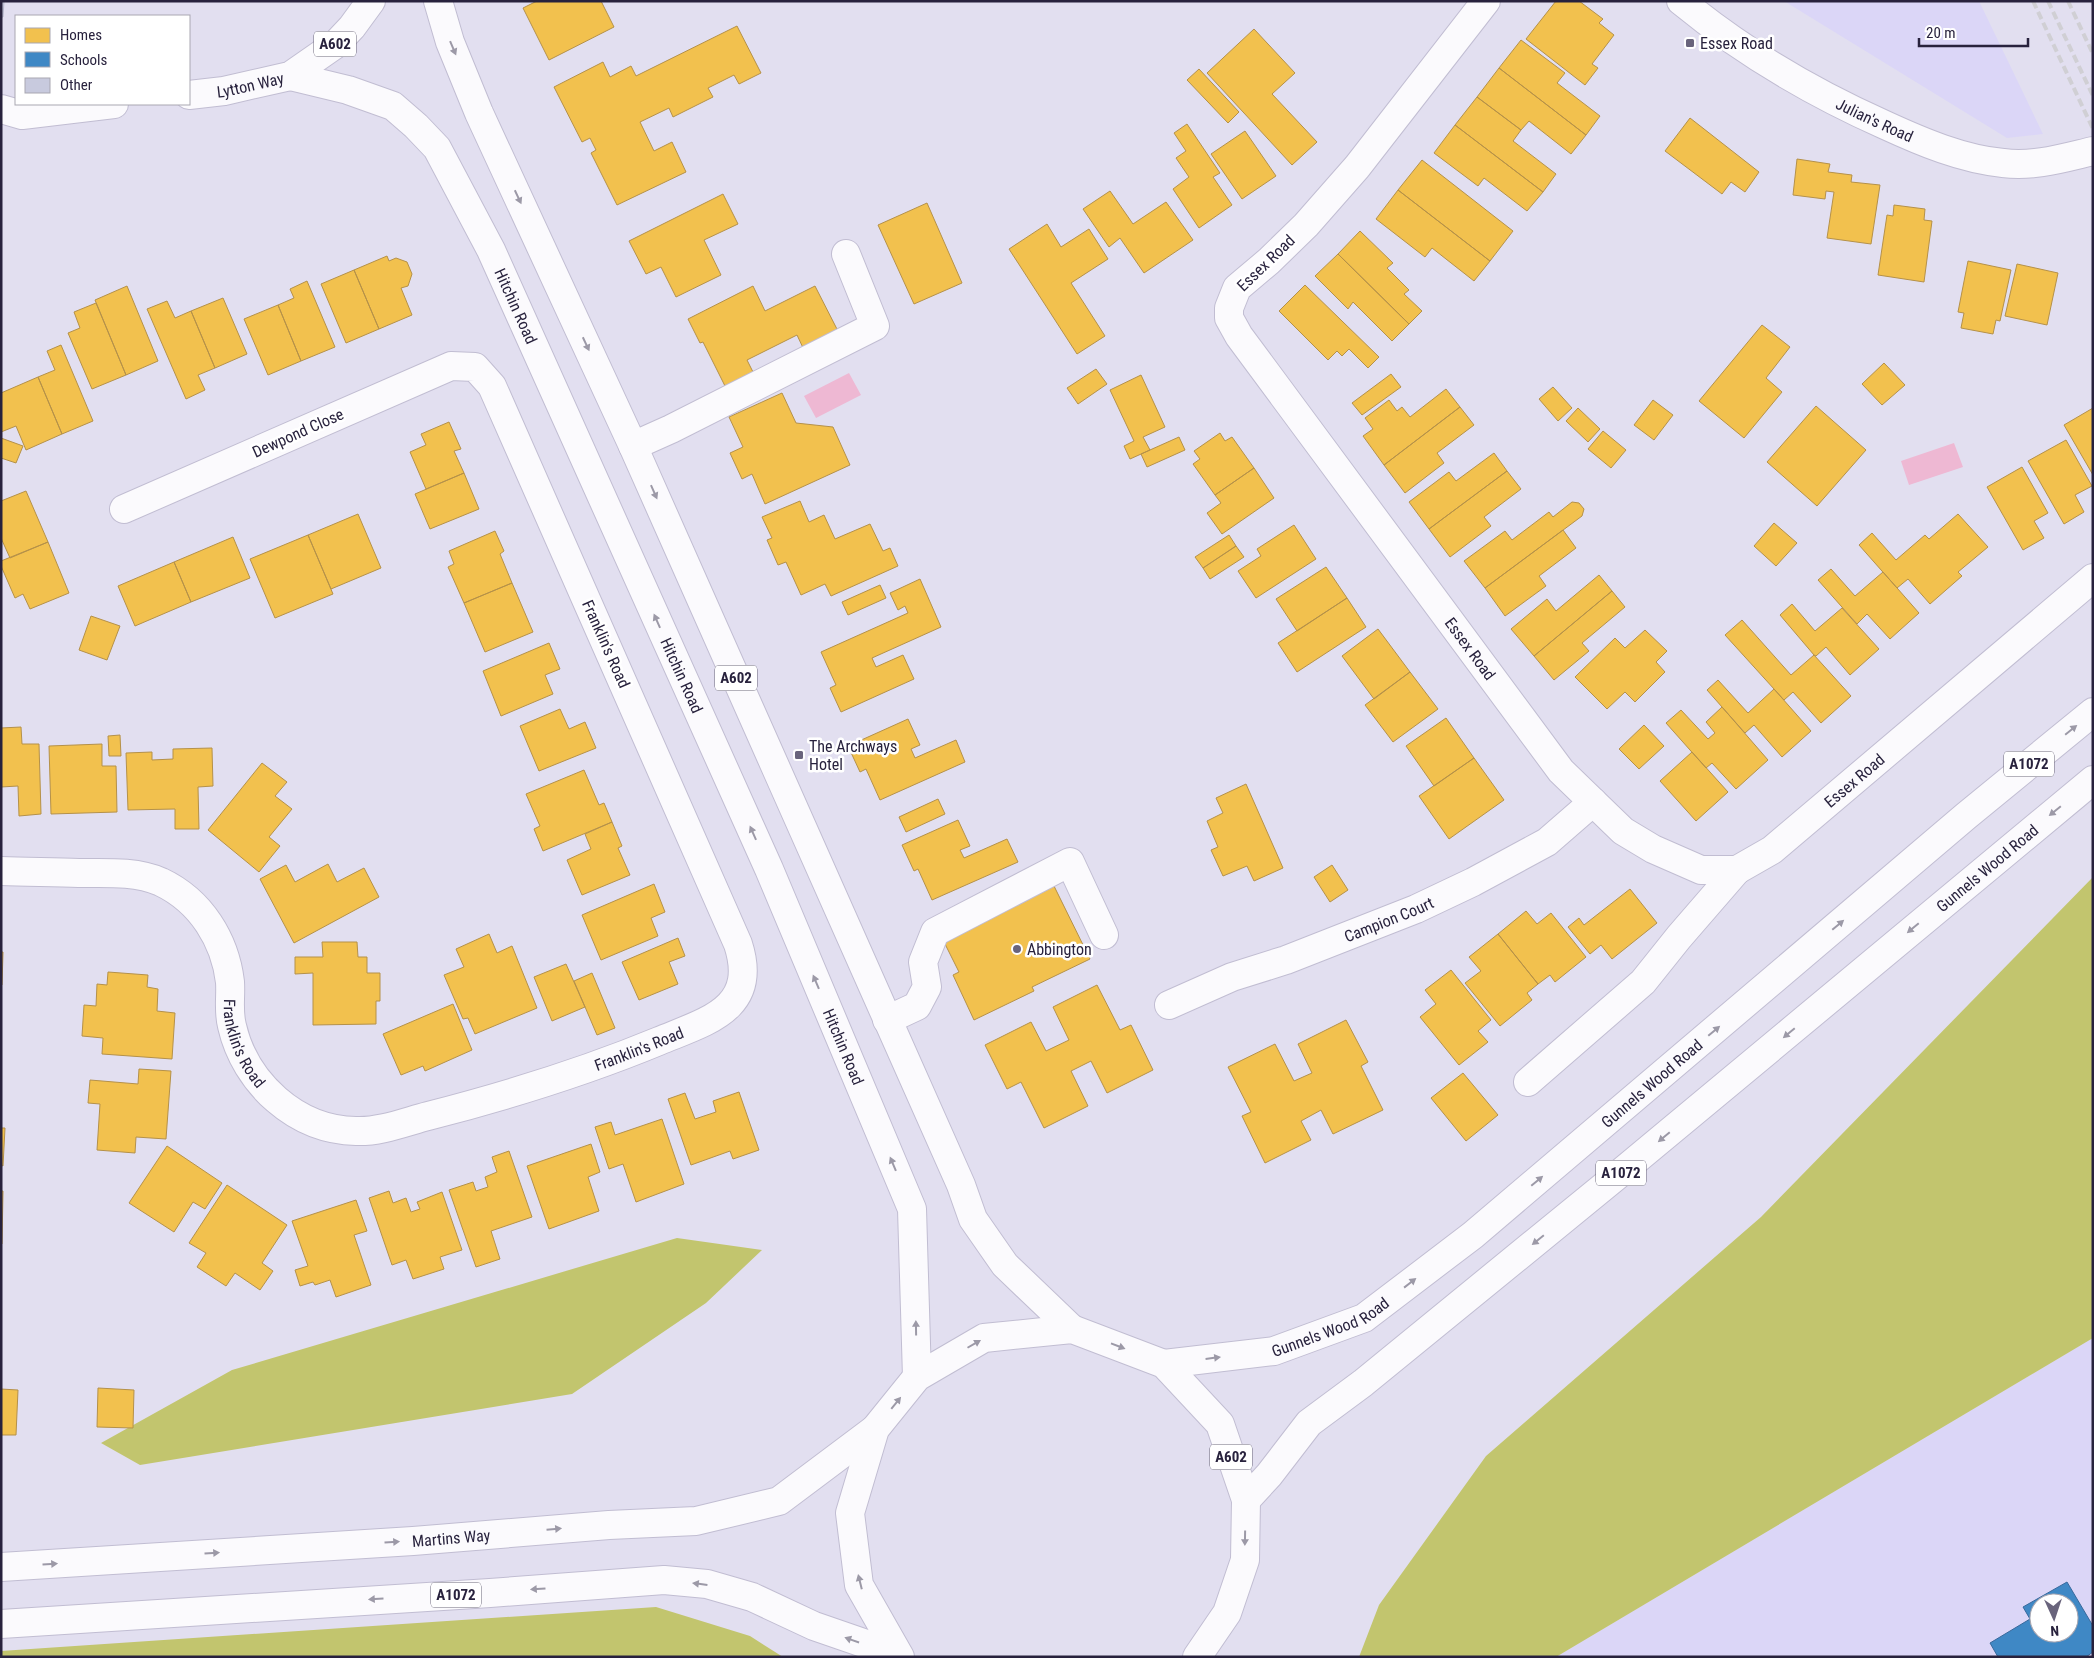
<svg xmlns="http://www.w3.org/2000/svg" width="2094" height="1658" viewBox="0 0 2094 1658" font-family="'Roboto Condensed',sans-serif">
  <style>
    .built { fill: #dbd6f7; fill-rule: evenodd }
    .forest { fill: #c2c56e }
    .water { fill: #eeb8d3 }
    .homes { fill: #f2c14e; stroke: #b59149 }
    .schools { fill: #3f88c5; stroke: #38699c; fill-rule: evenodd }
    .building { fill: #c8cade; stroke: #b7b8cd }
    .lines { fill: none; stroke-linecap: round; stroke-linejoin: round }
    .minor-casing { stroke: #c1bdd2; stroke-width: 30 }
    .major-casing { stroke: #c1bdd2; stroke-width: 30 }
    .minor { stroke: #fbfafd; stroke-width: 28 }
    .major { stroke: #fbfafd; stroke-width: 28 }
    .rail { stroke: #d0cfd4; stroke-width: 4; stroke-dasharray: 8 4; stroke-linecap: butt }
    .oneway { fill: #9c99a7 }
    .poi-dot { fill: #69647c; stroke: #fff; stroke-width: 2 }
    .labels { text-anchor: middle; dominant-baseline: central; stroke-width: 5; stroke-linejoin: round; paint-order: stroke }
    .shield { fill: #fff; stroke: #686477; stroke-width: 1 }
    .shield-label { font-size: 15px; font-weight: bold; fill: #28223d }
    .poi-label { font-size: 16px; fill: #28223d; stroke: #fff; text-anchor: start }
    .street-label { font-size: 16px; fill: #28223d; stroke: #fff }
  </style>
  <rect width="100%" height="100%" fill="#e2dff0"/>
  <path class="built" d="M1784 1H1979L2043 134 2007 138Z
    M2093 1338V1657H1556ZM2039 1603H2069V1633H2039Z"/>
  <path class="forest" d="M2093 877V1338L1556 1657H1359L1379 1605 1486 1456 1761 1217Z
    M677 1238 762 1250 706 1303 572 1394 140 1465 101 1443 232 1370Z
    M656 1607 750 1636 783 1657H1V1651Z"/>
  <path class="water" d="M849 373 861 395 816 418 804 396Z
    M1954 443 1963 467 1909 485 1901 461Z"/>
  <path class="homes" d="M537 1H601L614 27 549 60 523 8Z
    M1556 1H1579L1603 19 1599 23 1614 35 1592 64 1598 68 1585 85 1526 39Z
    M737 26 761 73 739 84 734 75 708 88 713 97 673 117 669 108 640 122 654 151 672 142 686 172 617 205 591 153 596 150 590 138 582 142 554 87 603 62 610 77 631 66 636 76Z
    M1254 29 1295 73 1272 94 1317 142 1292 165 1207 73Z
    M1521 40 1565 73 1557 83 1600 116 1586 135 1499 68Z
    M1499 68 1586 135 1571 154 1529 121 1521 130 1477 97Z
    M1199 69 1239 112 1228 123 1187 80Z
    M1477 97 1521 130 1513 141 1556 174 1543 192 1455 125Z
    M1690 118 1759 172 1745 192 1731 182 1722 194 1665 151Z
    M1187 124 1220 173 1213 177 1232 205 1199 228 1173 189 1189 177 1176 158 1186 151 1174 133Z
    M1455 125 1543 192 1527 211 1484 178 1478 186 1434 153Z
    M1245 131 1276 176 1242 199 1211 154Z
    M1797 159 1830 164 1828 172 1852 175 1851 182 1880 185 1871 244 1827 238 1834 192 1826 191 1825 199 1793 195Z
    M1422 160 1513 231 1490 261 1398 190Z
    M1398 190 1490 261 1474 281 1432 248 1425 257 1376 219Z
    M1110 191 1133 224 1166 202 1193 240 1144 273 1120 238 1109 247 1083 209Z
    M723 194 738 224 704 240 721 275 676 297 661 267 646 274 629 241Z
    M927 203 962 283 914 304 878 225Z
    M1894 205 1925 209 1924 220 1932 221 1924 282 1878 275 1887 215 1893 216Z
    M1047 224 1061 247 1089 229 1108 259 1071 283 1105 336 1077 354 1009 249Z
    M1360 231 1393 263 1387 268 1409 290 1404 294 1422 311 1409 324 1338 254Z
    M1338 254 1409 324 1392 341 1353 302 1348 309 1315 276Z
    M387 256 389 261 396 258 407 262 412 274 408 286 401 288 412 315 379 329 354 270Z
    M1968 261 2011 270 2000 321 1996 320 1993 334 1961 328 1964 313 1958 312Z
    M2017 264 2058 273 2047 325 2005 316Z
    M354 270 379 329 346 343 321 284Z
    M307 281 335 347 301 361 278 305 294 298 290 289Z
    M1305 285 1379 357 1368 368 1349 349 1342 356 1337 351 1328 360 1279 311Z
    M127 286 158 361 126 375 95 300Z
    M753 286 765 311 815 286 840 335 805 352 797 335 747 360 756 378 728 392 703 342 700 343 688 319Z
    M223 298 247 354 215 368 191 311Z
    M167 301 175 318 191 311 215 368 198 375 205 390 186 399 147 309Z
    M96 303 126 375 92 389 68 333 80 328 74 312Z
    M278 305 301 361 268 375 244 319Z
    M1762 325 1790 347 1766 378 1782 392 1744 438 1699 401Z
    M61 345 93 421 62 434 38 377 55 370 47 351Z
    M1884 363 1905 385 1882 405 1862 384Z
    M1096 369 1107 384 1078 404 1067 388Z
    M1391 374 1401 387 1362 415 1352 403Z
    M1141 375 1165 427 1143 437 1150 450 1130 459 1124 446 1134 441 1110 390Z
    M38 377 62 434 26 450 16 426 1 432V393Z
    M1553 387 1572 408 1558 421 1539 399Z
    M1446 389 1460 407 1384 465 1363 436 1373 429 1365 418 1389 400 1397 411 1402 407 1410 417Z
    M782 393 796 423 833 427 850 465 765 504 752 474 742 479 730 453 743 447 729 417Z
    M1653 400 1673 415 1654 440 1634 425Z
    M1816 406 1866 450 1817 506 1767 462Z
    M1460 407 1474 425 1437 453 1444 463 1405 493 1384 465Z
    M1578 408 1600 429 1588 442 1566 421Z
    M2093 408V475L2064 425Z
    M449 422 461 449 454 451 464 473 426 489 410 452 426 445 421 434Z
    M1603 431 1626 450 1611 468 1588 449Z
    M1220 433 1225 441 1232 437 1254 468 1215 495 1193 464 1200 459 1194 451Z
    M1179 437 1185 450 1147 467 1141 454Z
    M1 438 23 446 16 463 1 458Z
    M2066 440 2092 486 2075 495 2084 512 2064 524 2028 461Z
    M1494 453 1507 471 1429 529 1409 502 1449 472 1456 481Z
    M2022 467 2048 513 2034 521 2044 538 2023 550 1987 487Z
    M1254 468 1274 498 1222 534 1207 513 1221 503 1215 495Z
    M1507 471 1521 489 1484 517 1491 526 1450 557 1429 529Z
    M464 473 479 509 430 529 415 494Z
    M26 491 48 542 10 558 1 538V501Z
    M800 501 809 522 824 515 835 539 870 524 883 551 890 548 898 566 831 596 825 584 801 595 786 562 778 565 767 540 772 538 762 517Z
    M1572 502 1579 503 1584 509 1582 516 1485 588 1464 561 1505 531 1512 540 1549 512 1553 517Z
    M358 514 381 568 331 589 308 535Z
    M1958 514 1988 547 1958 572 1962 576 1930 604 1908 579 1897 588 1859 545 1872 533 1896 560 1925 535 1929 539Z
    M1774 523 1797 543 1776 566 1754 546Z
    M1294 525 1316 559 1256 598 1238 571 1261 556 1257 549Z
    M1563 530 1576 548 1539 576 1546 586 1505 616 1485 588Z
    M495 531 504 551 500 554 512 583 464 603 448 567 454 564 449 551Z
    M308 535 333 594 275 618 250 559Z
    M1229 535 1236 546 1203 568 1195 557Z
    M233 537 250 578 191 602 174 562Z
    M48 542 69 593 30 609 23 594 15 598 1 566V561Z
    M1236 546 1244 557 1210 579 1203 568Z
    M174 562 191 602 135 626 118 586Z
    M1326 567 1347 598 1297 631 1276 599Z
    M1831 569 1855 596 1883 572 1919 613 1890 639 1867 614 1857 624 1818 580Z
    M1599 575 1612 591 1534 656 1511 629 1547 599 1556 611Z
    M920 579 941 627 872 658 876 667 903 655 914 679 841 712 830 688 836 685 821 652 908 613 905 606 898 610 890 593Z
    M512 583 533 632 485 652 464 603Z
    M880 585 886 598 848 615 842 602Z
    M1612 591 1625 607 1582 643 1589 651 1554 680 1534 656Z
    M1347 598 1366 627 1297 672 1278 643Z
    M1792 604 1815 631 1842 608 1879 649 1850 675 1826 647 1816 656 1814 655 1780 615Z
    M91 616 120 626 107 660 79 650Z
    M1742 620 1791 675 1814 655 1851 696 1821 723 1793 692 1784 700 1725 635Z
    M1378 629 1410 672 1374 699 1342 656Z
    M1645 630 1667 651 1656 662 1665 672 1635 702 1625 692 1607 709 1575 677 1615 638 1625 648Z
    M549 643 560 669 545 675 553 694 501 716 483 671Z
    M1410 672 1438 709 1393 742 1365 705Z
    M1718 680 1748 713 1774 689 1811 731 1782 757 1754 725 1745 733 1707 690Z
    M1722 707 1768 760 1736 789 1712 763 1706 768 1666 723 1681 710 1708 739 1715 733 1706 722Z
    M560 709 569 729 585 722 596 748 539 771 520 726Z
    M1446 718 1474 758 1434 786 1406 746Z
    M908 719 920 745 911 749 915 758 956 740 965 762 880 800 866 769 860 772 848 746Z
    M1644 725 1664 746 1639 769 1619 749Z
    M21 727 22 744H39L41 814 19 816 18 786 1 787V728Z
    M120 735 121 756H109L108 736Z
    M102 744V766H116L117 812 51 814 49 746Z
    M212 748 213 786 198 787 199 829H175V809L128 810 126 753 152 752V760L173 759V749Z
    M1692 752 1728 792 1696 821 1660 781Z
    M1474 758 1504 800 1449 839 1419 796Z
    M262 763 287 782 275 796 292 809 269 837 280 846 259 872 208 830Z
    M584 770 599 805 604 803 612 822 543 851 534 829 540 826 526 794Z
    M1246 784 1283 868 1254 881 1247 866 1223 876 1211 850 1218 847 1207 821 1223 813 1216 798Z
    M938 799 945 814 906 832 899 817Z
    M958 820 970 846 960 850 964 858 1007 839 1018 862 932 900 918 869 914 871 902 845Z
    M612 822 622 846 618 848 630 875 582 895 567 860 591 849 585 834Z
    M328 864 337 882 364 868 379 897 294 943 260 879 286 865 295 882Z
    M1332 865 1348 890 1330 902 1314 877Z
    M654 884 665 912 651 918 658 936 601 960 582 915Z
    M1054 886 1090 959 1032 987 1034 991 974 1020 953 975 959 972 943 940Z
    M1630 889 1657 923 1612 959 1601 945 1590 954 1568 927 1579 918 1584 925Z
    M1526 911 1537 924 1551 913 1586 957 1555 982 1550 975 1538 984 1498 934Z
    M489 934 497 953 512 946 537 1008 475 1034 468 1018 463 1019 444 975 464 967 456 949Z
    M1498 934 1538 984 1527 993 1532 1000 1500 1026 1465 983 1481 971 1469 957Z
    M678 938 685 956 669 962 678 984 639 1000 622 962Z
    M322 942H357L358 957H367V973H380V1001H376V1024L313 1025V973L295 974V957H323Z
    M1 952H3L2 985H1Z
    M566 964 585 1007 552 1021 534 977Z
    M1451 970 1491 1020 1478 1031 1488 1042 1459 1065 1420 1017 1436 1004 1425 990Z
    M108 972 148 975 147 987 158 989 157 1011 175 1013 172 1059 102 1054 103 1038 82 1036 84 1005 96 1006 97 984 107 985Z
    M592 973 615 1028 597 1035 574 981Z
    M1097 985 1120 1030 1131 1025 1153 1070 1107 1093 1091 1061 1071 1071 1088 1106 1044 1128 1021 1082 1007 1089 985 1045 1031 1022 1046 1051 1069 1040 1053 1007Z
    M453 1004 472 1050 425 1071 423 1066 401 1075 383 1034Z
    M1346 1020 1368 1062 1361 1066 1383 1110 1333 1134 1321 1110 1301 1121 1311 1140 1265 1163 1242 1116 1251 1112 1228 1067 1275 1044 1294 1081 1312 1073 1298 1044Z
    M139 1069 171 1071 166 1139 136 1137 135 1153 97 1150 100 1104 88 1103 90 1080 138 1084Z
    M1463 1073 1498 1115 1466 1141 1431 1098Z
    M739 1092 759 1150 733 1159 730 1151 691 1165 668 1099 685 1093 695 1119 716 1112 713 1101Z
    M662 1119 684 1184 636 1202 623 1164 609 1169 595 1127 611 1122 615 1135Z
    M1 1128H5L3 1166 1 1165Z
    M591 1144 600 1172 588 1177 599 1211 549 1229 527 1166Z
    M167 1146 222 1183 205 1209 193 1202 174 1232 129 1203Z
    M509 1151 532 1217 491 1231 500 1259 476 1267 449 1190 473 1182 476 1191 488 1187 485 1177 497 1172 492 1157Z
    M227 1185 287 1225 262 1263 273 1271 260 1290 235 1273 226 1286 197 1267 206 1253 189 1243Z
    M1 1191H3L2 1244H1Z
    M389 1191 393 1203 406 1198 411 1212 420 1209 417 1202 442 1192 462 1250 440 1257 444 1269 413 1279 406 1260 392 1265 369 1198Z
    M356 1200 367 1231 354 1235 371 1285 336 1297 330 1280 315 1285 313 1282 300 1286 295 1270 308 1266 292 1221Z
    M98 1388 134 1390 133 1428 97 1427Z
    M1 1389 18 1390 16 1435H1Z"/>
  <path class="schools" d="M2067 1582 2093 1626V1652L2086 1657H1998L1990 1643 2030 1619 2023 1607ZM2039 1603H2069V1633H2039Z"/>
  <path class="building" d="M1 1H4L3 17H1Z"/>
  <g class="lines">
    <g class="minor-casing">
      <g id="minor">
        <path id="s1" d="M1486 1 1357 167 1306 225 1269 261 1237 288 1229 308V318L1239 336 1561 771 1623 831 1653 849 1701 870H1737L1772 850 2093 578"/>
        <path id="s2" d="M1681 1C1743 52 1811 92 1885 125 1922 142 1962 159 2003 163 2034 167 2063 158 2093 151"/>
        <path d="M633 446 671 429 875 326 846 254"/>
        <path id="s3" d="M1 871C27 872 53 872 79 873 106 873 136 871 161 882 201 901 225 940 230 982 231 997 228 1011 232 1026 245 1083 296 1130 356 1131 380 1132 405 1122 428 1116 506 1096 584 1072 659 1041 707 1021 759 1009 738 944L492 386 475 367 451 366 124 509"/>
        <path id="s4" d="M1169 1005 1232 977 1286 960 1416 909 1473 882 1547 842 1593 802"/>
        <path d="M887 1020 917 1006 927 987 923 962 935 932 1070 862 1104 935"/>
        <path d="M1528 1082 1643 982 1679 937 1737 870"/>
      </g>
    </g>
    <g class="major-casing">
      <g id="major">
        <path d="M438 1 450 42 479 113 633 446 961 1185 973 1219 1005 1265 1072 1329"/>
        <path id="s5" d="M290 76 348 90 393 106 416 126 437 148 491 250 769 869 912 1209 917 1377"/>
        <path id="s6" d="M189 95 224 91 290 76 336 44 352 27 371 1"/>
        <path d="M1 109 22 115 114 104"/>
        <path id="s7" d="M1164 1364 1274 1351 1364 1318 1473 1235 1966 816 2093 712"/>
        <path id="s8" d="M1246 1500 1269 1475 1309 1423 1363 1383 1619 1174 2093 780"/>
        <path id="s9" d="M1 1567 413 1541 609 1525 696 1521 779 1501 875 1429"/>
        <path d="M1 1624 490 1593 664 1580 707 1584 752 1597 814 1626 898 1655"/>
        <path d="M900 1657 859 1585 850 1513 875 1429 917 1377 984 1338 1072 1329 1164 1364 1220 1424 1246 1500 1245 1560 1227 1613 1197 1657"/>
      </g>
    </g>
    <use href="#minor" class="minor"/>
    <use href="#major" class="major"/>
    <path class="rail" d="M2033 1 2093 129
      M2048 1 2093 96
      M2068 1 2093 54"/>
  </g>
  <defs><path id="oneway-solid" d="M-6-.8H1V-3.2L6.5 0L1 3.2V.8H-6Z" transform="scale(1.25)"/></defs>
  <g class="oneway">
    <use href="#oneway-solid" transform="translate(453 48) rotate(67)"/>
    <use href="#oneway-solid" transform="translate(518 197) rotate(65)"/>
    <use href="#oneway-solid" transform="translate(586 344) rotate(65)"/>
    <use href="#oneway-solid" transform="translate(654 492) rotate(66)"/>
    <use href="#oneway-solid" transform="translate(657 621) rotate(-114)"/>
    <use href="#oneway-solid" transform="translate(2071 730) rotate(-39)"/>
    <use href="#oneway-solid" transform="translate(2055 811) rotate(141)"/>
    <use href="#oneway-solid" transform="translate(753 833) rotate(-114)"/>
    <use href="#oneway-solid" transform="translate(1838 925) rotate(-40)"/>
    <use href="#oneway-solid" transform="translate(1913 928) rotate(140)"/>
    <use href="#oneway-solid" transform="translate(816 982) rotate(-113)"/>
    <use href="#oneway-solid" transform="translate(1714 1031) rotate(-40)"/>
    <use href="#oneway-solid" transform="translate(1789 1033) rotate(140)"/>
    <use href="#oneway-solid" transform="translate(1664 1137) rotate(140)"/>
    <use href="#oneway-solid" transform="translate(893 1164) rotate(-113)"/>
    <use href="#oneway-solid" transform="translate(1537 1181) rotate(-40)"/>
    <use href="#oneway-solid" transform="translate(1538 1240) rotate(141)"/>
    <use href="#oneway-solid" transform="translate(1410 1283) rotate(-38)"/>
    <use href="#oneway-solid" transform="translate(916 1328) rotate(-91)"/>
    <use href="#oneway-solid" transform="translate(974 1344) rotate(-30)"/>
    <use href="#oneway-solid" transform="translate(1118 1346) rotate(21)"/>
    <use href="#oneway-solid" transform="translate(1213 1358) rotate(-7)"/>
    <use href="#oneway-solid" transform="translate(896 1403) rotate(-51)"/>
    <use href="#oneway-solid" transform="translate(554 1529) rotate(-5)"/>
    <use href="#oneway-solid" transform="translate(1245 1538) rotate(91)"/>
    <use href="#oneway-solid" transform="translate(392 1542) rotate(-4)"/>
    <use href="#oneway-solid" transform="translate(212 1553) rotate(-4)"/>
    <use href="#oneway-solid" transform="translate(50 1564) rotate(-4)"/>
    <use href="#oneway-solid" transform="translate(860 1582) rotate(-104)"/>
    <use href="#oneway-solid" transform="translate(700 1584) rotate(-173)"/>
    <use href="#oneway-solid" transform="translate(538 1589) rotate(176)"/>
    <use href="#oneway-solid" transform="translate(376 1599) rotate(177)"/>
    <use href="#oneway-solid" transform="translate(852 1640) rotate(-161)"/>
  </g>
  <g class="poi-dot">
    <rect x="1685" y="38" width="10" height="10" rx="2.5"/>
    <rect x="794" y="750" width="10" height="10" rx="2.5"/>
    <circle cx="1017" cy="949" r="5"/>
  </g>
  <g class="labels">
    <g class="shield">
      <rect x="314" y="31.5" width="42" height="25" rx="4"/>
      <rect x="715" y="665.5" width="42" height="25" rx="4"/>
      <rect x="2004" y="751.5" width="50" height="25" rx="4"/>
      <rect x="1596" y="1160.5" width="50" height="25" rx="4"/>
      <rect x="1210" y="1444.5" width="42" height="25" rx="4"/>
      <rect x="431" y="1582.5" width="50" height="25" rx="4"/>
    </g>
    <g class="shield-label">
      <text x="335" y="44">A602</text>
      <text x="736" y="678">A602</text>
      <text x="2029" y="764">A1072</text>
      <text x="1621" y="1173">A1072</text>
      <text x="1231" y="1457">A602</text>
      <text x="456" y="1595">A1072</text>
    </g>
    <g class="poi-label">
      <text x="1700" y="43">Essex Road</text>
      <text x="809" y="746">The Archways<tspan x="809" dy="18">Hotel</tspan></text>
      <text x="1027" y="949">Abbington</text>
    </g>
    <g class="street-label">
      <text stroke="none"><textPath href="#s6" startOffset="62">Lytton Way</textPath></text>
      <text stroke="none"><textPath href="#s2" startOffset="228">Julian's Road</textPath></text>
      <text transform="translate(1266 263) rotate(-44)">Essex Road</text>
      <text stroke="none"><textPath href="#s5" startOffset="345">Hitchin Road</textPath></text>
      <text transform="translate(298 433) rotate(-24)">Dewpond Close</text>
      <text transform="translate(606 644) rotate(66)">Franklin's Road</text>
      <text stroke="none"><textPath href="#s1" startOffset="822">Essex Road</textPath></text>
      <text stroke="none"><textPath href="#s5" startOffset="750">Hitchin Road</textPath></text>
      <text stroke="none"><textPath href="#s1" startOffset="1332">Essex Road</textPath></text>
      <text stroke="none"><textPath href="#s8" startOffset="976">Gunnels Wood Road</textPath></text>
      <text stroke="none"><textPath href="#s4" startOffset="236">Campion Court</textPath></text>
      <text stroke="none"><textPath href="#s3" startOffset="352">Franklin's Road</textPath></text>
      <text stroke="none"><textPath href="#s5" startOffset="1155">Hitchin Road</textPath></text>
      <text stroke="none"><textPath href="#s3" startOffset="802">Franklin's Road</textPath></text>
      <text stroke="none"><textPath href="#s7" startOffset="578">Gunnels Wood Road</textPath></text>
      <text stroke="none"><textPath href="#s7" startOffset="172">Gunnels Wood Road</textPath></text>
      <text stroke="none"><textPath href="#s9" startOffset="451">Martins Way</textPath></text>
    </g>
  </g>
  <rect width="2094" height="1658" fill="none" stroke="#28223d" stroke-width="5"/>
  <rect x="15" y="15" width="175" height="90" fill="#ffffff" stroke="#a9a7b1"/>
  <rect x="25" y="28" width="25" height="15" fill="#f2c14e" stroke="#a9a7b1"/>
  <text x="60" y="40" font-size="15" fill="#28223d">Homes</text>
  <rect x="25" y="52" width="25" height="15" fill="#3f88c5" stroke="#a9a7b1"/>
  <text x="60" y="65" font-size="15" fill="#28223d">Schools</text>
  <rect x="25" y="78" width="25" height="15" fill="#c8cade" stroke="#a9a7b1"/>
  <text x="60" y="90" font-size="15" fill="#28223d">Other</text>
  <g transform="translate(2054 1618) rotate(177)"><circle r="24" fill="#ffffff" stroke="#a9a7b1"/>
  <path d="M0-4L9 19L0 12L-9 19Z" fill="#69647c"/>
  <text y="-8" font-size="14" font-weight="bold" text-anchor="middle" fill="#28223d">N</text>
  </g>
  <path d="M1919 38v8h109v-8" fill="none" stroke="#28223d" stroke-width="2.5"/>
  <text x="1926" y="38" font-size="15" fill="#28223d" stroke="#ffffff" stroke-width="4" paint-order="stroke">20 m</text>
</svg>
